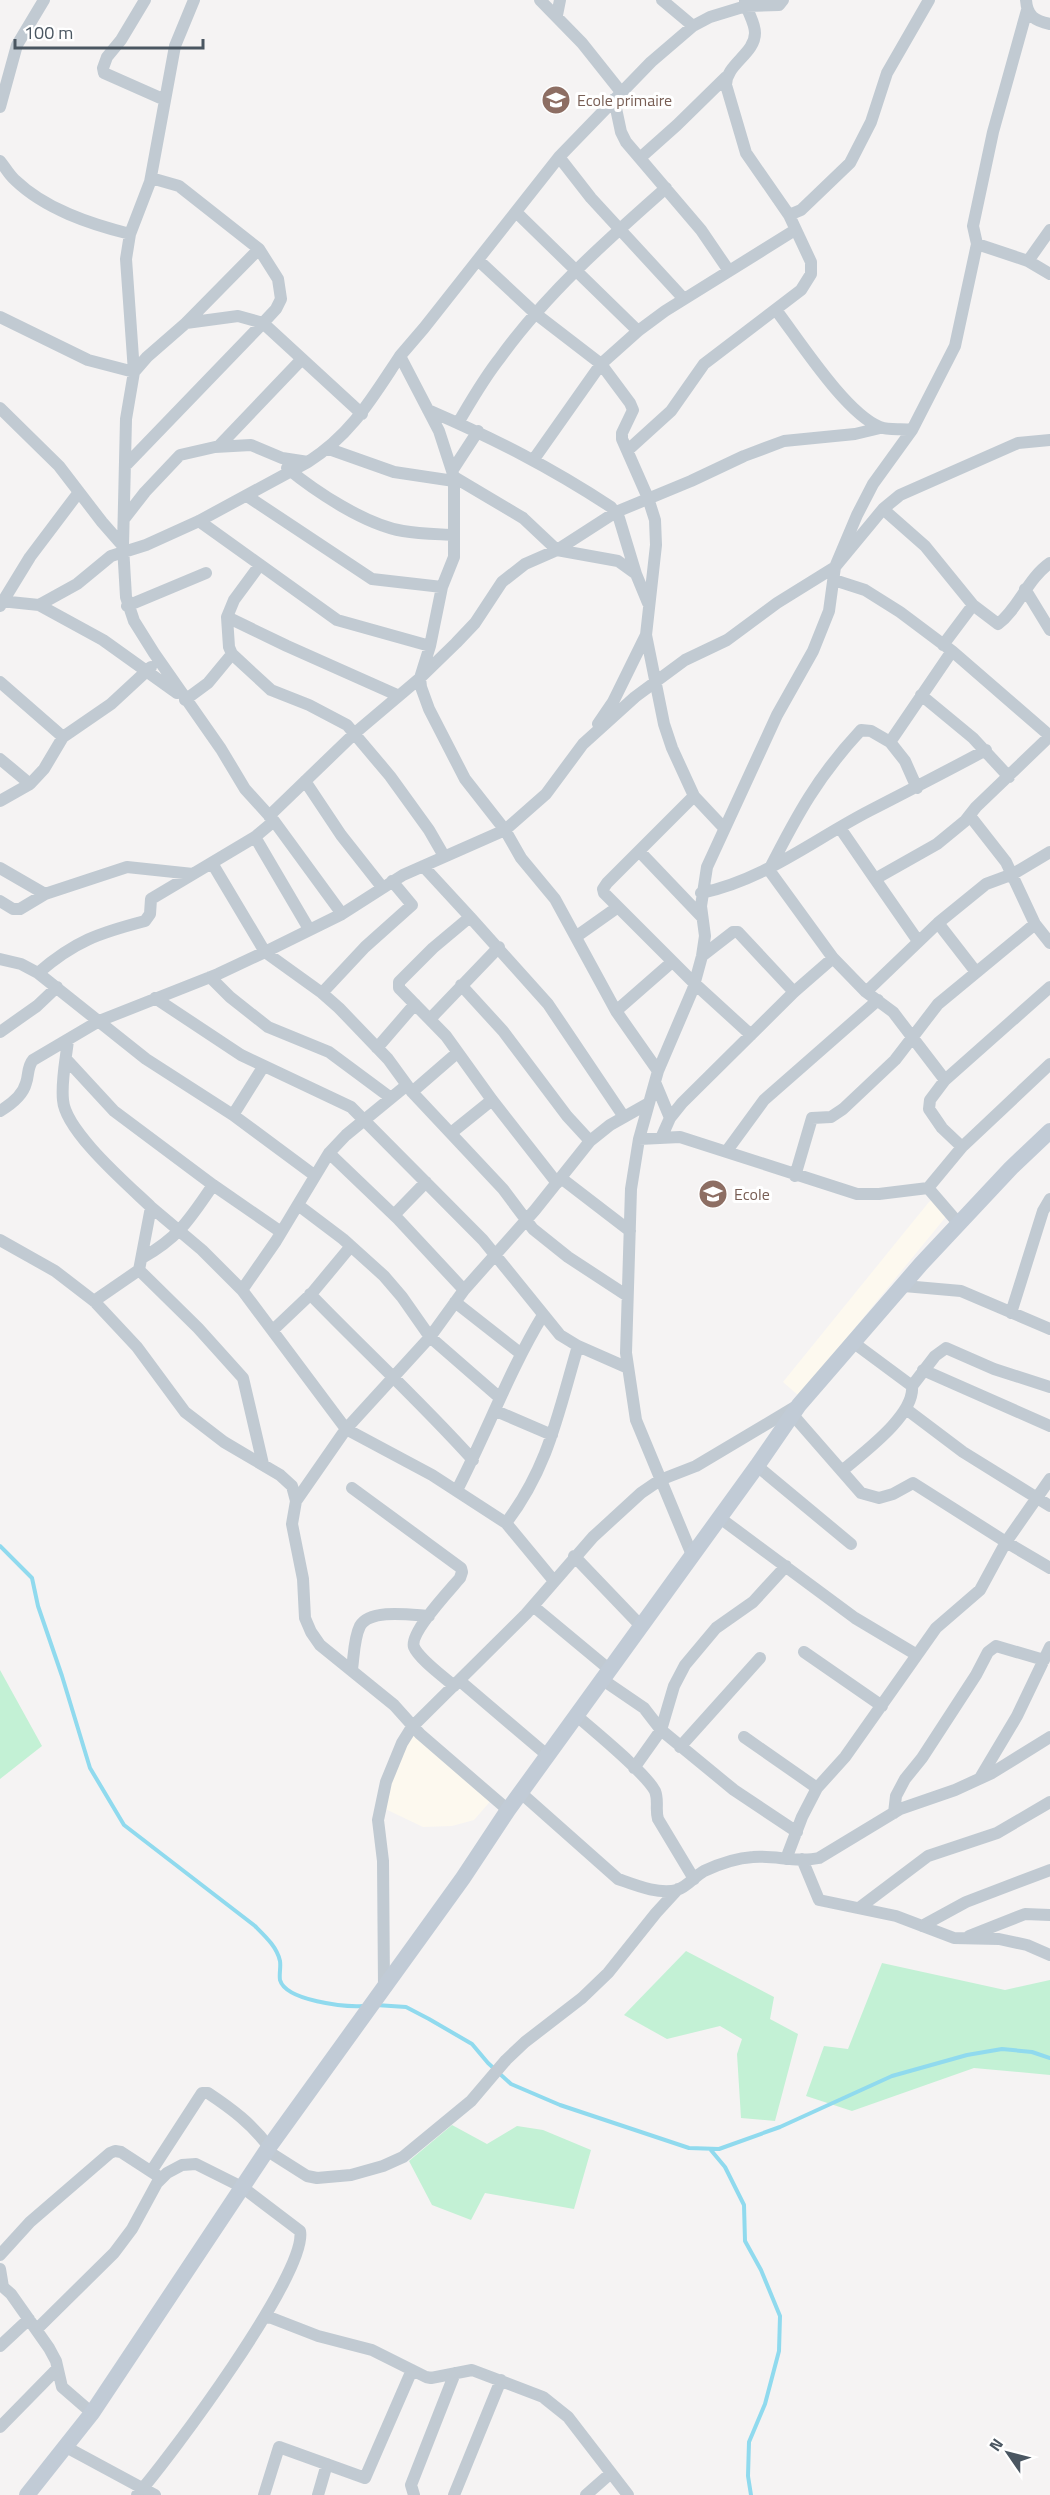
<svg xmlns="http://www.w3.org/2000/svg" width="1050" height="2495" viewBox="0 0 1050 2495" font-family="'Titillium Web',sans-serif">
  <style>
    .commercial { fill: #fdf9ef }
    .green { fill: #c3f1d5 }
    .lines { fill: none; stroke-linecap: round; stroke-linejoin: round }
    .stream { stroke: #90daee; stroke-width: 4 }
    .street { stroke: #c1cad2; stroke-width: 12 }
    .secondary { stroke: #c1cbd6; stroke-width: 16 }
    .labels { text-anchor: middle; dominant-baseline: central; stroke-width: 6; stroke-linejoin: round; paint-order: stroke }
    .education-label { font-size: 16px; fill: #785e54; stroke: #fff; text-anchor: start }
  </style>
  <rect width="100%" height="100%" fill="#f5f3f3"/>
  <path class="commercial" d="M936 1197 949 1213 799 1396 783 1382 907 1229 929 1202Z
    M408 1728 494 1797 474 1820 452 1826 423 1827 377 1805Z"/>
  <path class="green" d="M0 1670 42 1746 0 1779Z
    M686 1951 774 1997 770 2019 798 2034 775 2121 741 2118 737 2054 742 2039 720 2026 667 2039 624 2015Z
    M882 1963 1005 1990 1050 1980V2075L974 2068 852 2111 806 2096 824 2046 848 2049Z
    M452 2125 487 2144 517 2126 543 2130 591 2150 574 2209 485 2193 471 2220 432 2205 409 2161Z"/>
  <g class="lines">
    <path class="stream" d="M0 1546 32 1578 38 1606 62 1676 90 1768 124 1825 255 1926C265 1936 277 1947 280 1961 281 1967 279 1974 280 1980 286 2001 345 2007 363 2006
      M376 2005 406 2007 429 2019 472 2044 488 2063 511 2084 560 2105 689 2148 719 2149 780 2127 892 2076 967 2055 1002 2049 1032 2052 1050 2058
      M710 2149 725 2167 744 2205 745 2241 761 2270 780 2316 779 2351 765 2404 749 2442 748 2476 751 2495"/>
    <path class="street" d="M145 0 121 40 107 57 103 68 104 73 165 100
      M194 0 175 46 150 182 130 234 126 259 134 372 126 419 123 546 126 597 134 621 154 653 221 749 245 789 274 821 342 914
      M540 0 582 43 621 92
      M662 0 693 26
      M1026 0C1027 16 1035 21 1050 24
      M745 1C747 12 755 22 755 33 755 54 726 64 726 85L746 153 789 215
      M557 15 560 0
      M614 99 621 132 626 142 701 230 729 271
      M0 107 17 45 44 0
      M559 157 591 198 684 299
      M640 158 677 125 726 77
      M0 161C5 167 9 175 15 180 45 209 90 224 130 234
      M516 212 638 331 601 364 534 459
      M977 244 1028 261 1050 230
      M478 260 536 314 601 364 630 403 633 410 622 433V439L648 498 655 520 656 545 646 635 613 702 598 724
      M1028 261 1050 274
      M776 310C799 340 846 414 880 427 889 431 903 428 912 430
      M0 317 88 360 134 372 147 357 186 323 238 316 263 323 362 414
      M186 323 259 249
      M638 331 665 311 795 230
      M0 408 59 466 102 522 123 546
      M428 410C495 439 550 467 611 507L619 518 636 574 648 603
      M458 423C471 401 484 378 500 358 546 294 607 240 666 188
      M219 446 302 359
      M329 449 394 472 454 481
      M628 450 671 411 704 364 801 290 811 274V262L789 215 801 210 850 163 871 122 887 73 929 0
      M127 464 263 323 276 309 281 299 278 279 259 249 179 186 151 178
      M287 468C316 492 366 525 403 531 420 534 437 534 454 535
      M452 471 478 431
      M454 477 523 518 557 550 618 561 636 574
      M247 496 372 579 442 587
      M883 509 925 546 973 605 998 624C1019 608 1027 579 1050 563
      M124 519 145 492 180 455 215 447 251 445 282 458 308 462C352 434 372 398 400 356
      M199 521 337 620 430 646
      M259 566 234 600 227 617 287 646 397 695
      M834 580 865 590 900 612 952 651 1050 736 976 807 965 821 937 844 875 879 840 828
      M1025 589 1050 630
      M0 601 39 605
      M0 606 30 557 79 492
      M127 606 206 573
      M227 617 229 647 232 654 271 690 309 705 347 725 390 776 429 830 444 856
      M646 635 664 724 672 748 694 796 724 828
      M943 645 973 605
      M0 682 63 737
      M177 693 103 640 39 605 77 584 111 556 146 545 199 521 308 462
      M921 695 973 738 1009 777
      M185 700 208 683 232 654
      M890 742 871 731 861 730C818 776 797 815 769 870L833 958 866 992 893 1012 945 1080 930 1100 929 1109 942 1128 962 1147
      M0 759 30 784
      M305 781 341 835 382 887
      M917 788 905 761 890 742 952 651
      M694 796 607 883 603 889 604 893 694 983 751 1035
      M0 801 30 784 44 769 63 737 111 704 151 667
      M269 816 355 733 420 678 456 643 475 623 502 582 525 564 557 550 616 512 691 481 744 456 784 441 855 434 880 428
      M970 816 1006 862 1035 924 1050 943
      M255 837 309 929
      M639 851 702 917
      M212 863 265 952 322 993 339 1008 388 1059 412 1092 503 1189 533 1229 568 1257 626 1295
      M423 866 470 917 433 948 399 982V988L446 1036 492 1100 557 1183
      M0 868 45 894
      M875 879 918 941
      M701 893C764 880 813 840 869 811 908 791 947 771 986 750
      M0 901 13 909H20L45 894 127 867 193 874 255 837 274 821
      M470 917 548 1004 624 1117
      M577 936 618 907
      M702 956 733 932H738L794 992
      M0 959 21 964 38 973 146 1059 233 1115 314 1175
      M976 972 938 923 986 884 1013 874 1050 852
      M38 973C75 941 99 933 145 921L150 914 151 899 193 874
      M210 977 230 997 268 1027 329 1052 391 1098
      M461 985 503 1031 567 1116 590 1141
      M866 992 938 923
      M322 993 365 947 412 905 392 881
      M155 998 241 1055 351 1107 483 1240 560 1335 578 1346 628 1368
      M616 1011 672 962
      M430 1019 499 947
      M0 1032 37 1006 57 987
      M68 1040C66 1059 61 1081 63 1100 65 1131 128 1185 151 1207L139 1270 94 1301
      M377 1048 415 1004
      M66 1059 114 1111 213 1185 281 1232
      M658 1071 616 1011 555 899 521 858 505 830 465 779 429 709 421 687 420 678 430 646 442 587 454 557V477L439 431 400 356 424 328 559 157 651 62 693 26 710 17 746 6 779 5 783 0
      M945 1080 1050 987
      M655 1082 670 1118
      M412 1092 457 1053
      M0 1111C10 1105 23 1095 26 1083 29 1075 27 1067 33 1060L99 1021 218 974 265 952 342 914 403 875 505 830 546 794 583 744 635 697 685 660 727 640 777 603 835 567 883 509 900 495 1018 443 1050 440
      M233 1115 263 1067
      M451 1133 492 1100
      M662 1136 670 1118 682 1103 794 992 833 958
      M639 1139 680 1137 857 1194H879L928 1188
      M726 1152 764 1100 878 1000
      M329 1153 398 1219 464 1290
      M795 1176 812 1118 831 1117 843 1109 895 1060 938 1004 1035 924
      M561 1178 630 1231
      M298 1205 343 1239 384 1276 402 1297 430 1337 500 1398
      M151 1207 202 1250 242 1290 346 1429 432 1475 506 1523 554 1581
      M394 1215 426 1182
      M959 1224 928 1188 962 1147 1050 1064
      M0 1240 55 1271 94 1301 137 1347 185 1412 224 1442 280 1475 292 1486 296 1501 292 1524 303 1579 305 1618 311 1632 320 1645 394 1705 420 1734 508 1810
      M142 1258C178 1238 190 1219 213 1185
      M139 1270 198 1328 243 1378 263 1464
      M904 1286 961 1291 1050 1329
      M242 1290 276 1241 329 1153 346 1135 407 1085
      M310 1294C364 1350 421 1402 473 1460
      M455 1302 520 1353
      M1011 1313 1043 1211 1050 1199
      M273 1330 312 1293 351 1246
      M854 1343 912 1386 935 1356 946 1348 994 1369 1050 1387
      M923 1370 1050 1426
      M906 1409 963 1452 1050 1506
      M496 1411 552 1435
      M792 1414 861 1493 879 1498 893 1494 913 1483 1006 1542 1050 1568
      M757 1466 851 1544
      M843 1470C864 1452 915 1415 912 1386
      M352 1488 461 1568 462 1572 460 1578C450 1590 409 1633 414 1647 419 1659 444 1677 454 1686
      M457 1490C487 1432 509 1371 543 1315
      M296 1501 346 1429 430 1337 464 1290 535 1210 590 1141 610 1125 649 1103
      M720 1518 855 1618 917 1655
      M506 1523C549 1466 558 1413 578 1346
      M692 1555 636 1420 626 1353 631 1189 639 1139 658 1071 693 989 702 956 705 936 701 906 707 867 777 715 813 651 829 611 835 567 857 515 873 484 912 430 955 346 977 244 973 226 993 132 1027 10
      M574 1556 641 1626
      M533 1606 610 1670
      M804 1652 882 1706
      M352 1669C354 1655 354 1638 360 1626 370 1608 412 1615 429 1616
      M603 1680 644 1708 661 1730 674 1686 685 1665 716 1628 753 1602 786 1566
      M460 1681 547 1755
      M577 1716C595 1732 645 1772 655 1791 659 1801 655 1809 658 1819L694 1879
      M744 1737 817 1788
      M680 1747 760 1658
      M634 1768 661 1730 734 1790 797 1832
      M980 1778 1017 1716 1050 1647
      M521 1793 618 1879C635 1885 659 1895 677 1890 687 1887 695 1876 704 1871 719 1864 737 1858 753 1857 775 1855 797 1863 819 1858L900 1809 955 1790 992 1773 1050 1737
      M894 1813 896 1796 905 1779 922 1758 976 1675 988 1652 996 1646 1044 1660
      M786 1859 802 1817 817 1788 845 1757 936 1628 980 1590 1006 1542 1050 1479
      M802 1859 819 1900 896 1916 954 1938 999 1939 1027 1945 1050 1955
      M859 1908 928 1856 997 1833 1050 1802
      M922 1926 966 1902 1050 1870
      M969 1936 1025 1914 1050 1915
      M384 1987 383 1861 378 1820 386 1782 402 1743 412 1727 526 1614 593 1537 641 1493 660 1480 696 1466 795 1407
      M266 2150 307 2176 317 2178 351 2175 383 2166 403 2157 471 2101 506 2060 525 2042 582 1998 608 1973 656 1913 678 1889
      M152 2170 202 2093H208C232 2109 252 2124 269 2147
      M0 2255 30 2222 110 2153 115 2151 121 2152 161 2178
      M0 2269 3 2287 11 2294 49 2348 56 2361 62 2387 92 2413
      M264 2318 269 2317 318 2336 372 2350 426 2377 431 2378 472 2370 543 2397 568 2417 628 2495
      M37 2329 114 2253 132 2229 157 2183 167 2173 182 2165 196 2164 242 2187 300 2231C309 2271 169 2459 137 2495
      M0 2346 29 2319
      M0 2427 56 2370
      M66 2447 155 2495
      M264 2495 279 2447 365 2478 412 2370
      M318 2495 327 2464
      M414 2495 411 2485 455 2373
      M454 2495 501 2380
      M586 2495 611 2473"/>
    <path class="secondary" d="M27 2495 92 2413 269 2147 463 1878 508 1810 757 1466 799 1405 921 1264 1011 1168 1050 1131"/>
  </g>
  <defs>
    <g id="school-disc" transform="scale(1.5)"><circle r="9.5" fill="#8d6e63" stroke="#fff"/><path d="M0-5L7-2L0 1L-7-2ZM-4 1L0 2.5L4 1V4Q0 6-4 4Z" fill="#fff"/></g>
  </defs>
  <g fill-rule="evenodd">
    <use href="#school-disc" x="556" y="100"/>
    <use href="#school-disc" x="713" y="1194"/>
  </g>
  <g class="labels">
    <g class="education-label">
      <text x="577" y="100">Ecole primaire</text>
      <text x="734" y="1194">Ecole</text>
    </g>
  </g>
  <g transform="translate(1008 2453) rotate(305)" stroke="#ffffff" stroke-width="4.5" paint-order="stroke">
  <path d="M0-4.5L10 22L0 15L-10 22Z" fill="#4a5661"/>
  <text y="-9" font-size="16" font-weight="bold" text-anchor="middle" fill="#4a5661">N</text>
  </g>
  <path d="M15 39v9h188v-9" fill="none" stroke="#4a5661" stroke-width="3"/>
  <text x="24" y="39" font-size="18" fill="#4a5661" stroke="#ffffff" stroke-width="4.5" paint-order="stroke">100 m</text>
</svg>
